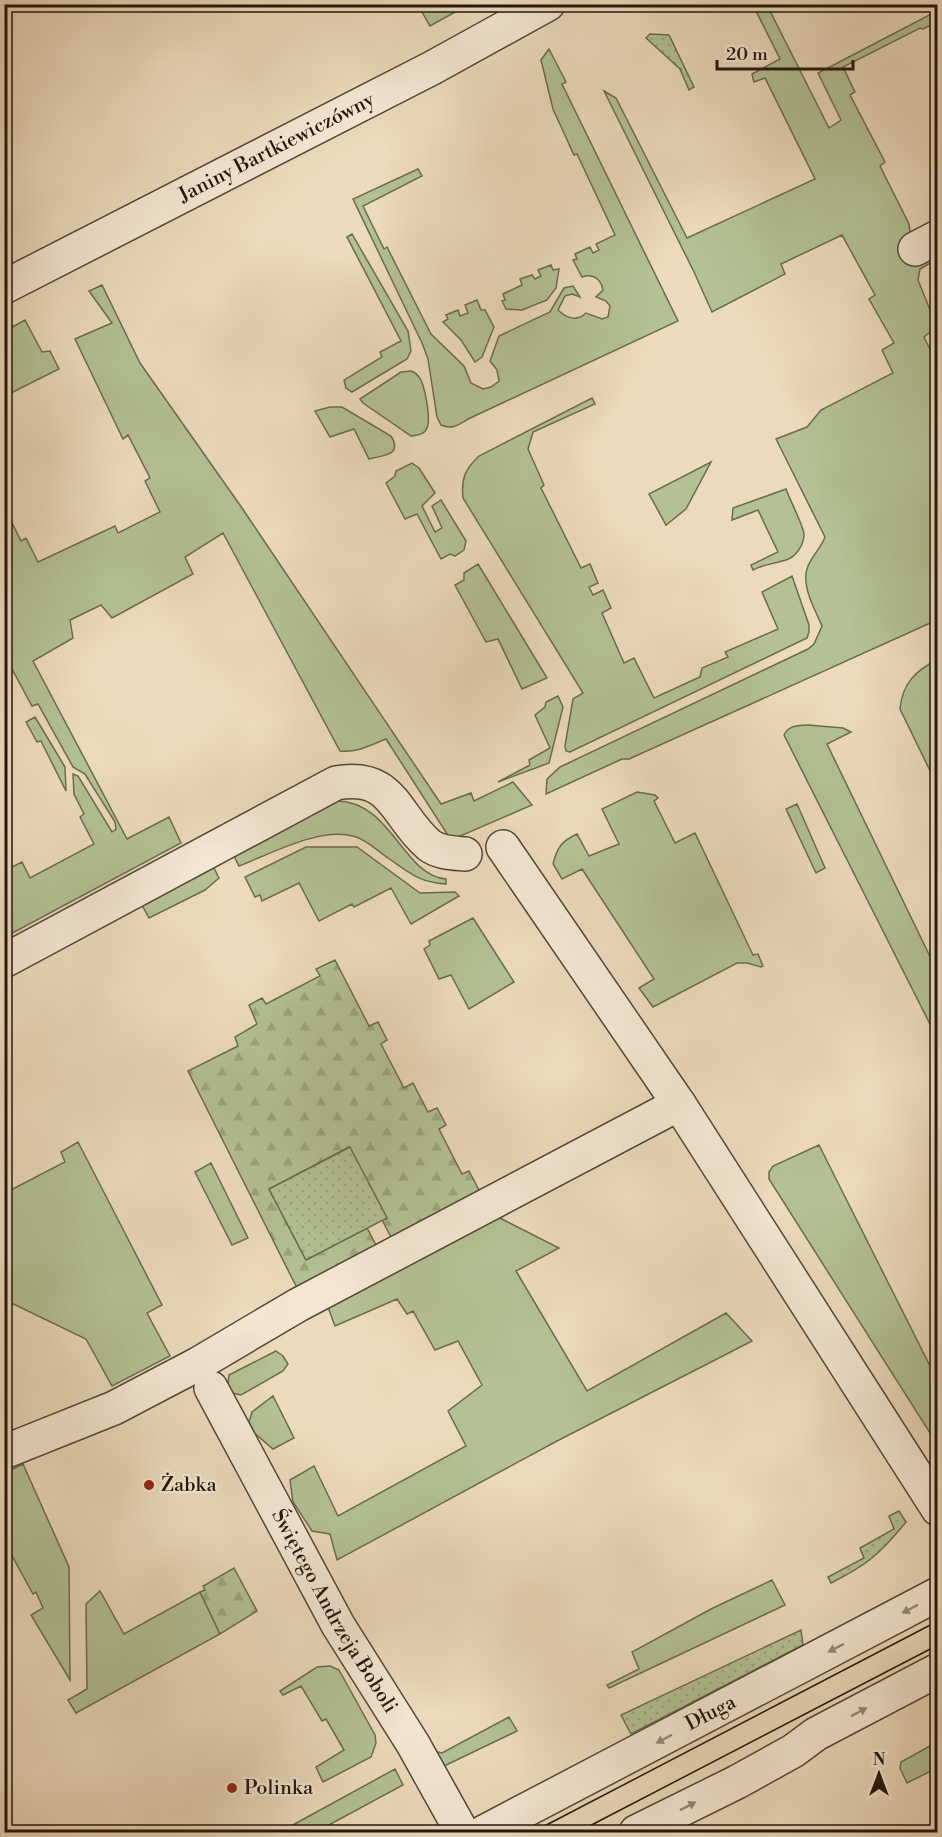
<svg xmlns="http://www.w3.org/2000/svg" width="942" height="1837" viewBox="0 0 942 1837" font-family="'Libre Bodoni',serif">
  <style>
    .grass { fill: #b3c194; stroke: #6b6c51; stroke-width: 1.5 }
    .forest { fill: url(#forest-firs); stroke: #6b6c51; stroke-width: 1.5 }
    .park { fill: url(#park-dots); stroke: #6b6c51; stroke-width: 1.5 }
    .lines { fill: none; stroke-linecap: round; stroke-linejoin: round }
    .minor-casing { stroke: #55473a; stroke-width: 36 }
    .tertiary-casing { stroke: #55473a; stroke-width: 36 }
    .minor { stroke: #f3e7d3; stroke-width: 33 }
    .tertiary { stroke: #f3e7d3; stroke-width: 33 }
    .tram { stroke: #23160e; stroke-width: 1.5 }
    .oneway { fill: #95897a }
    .poi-dot { fill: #8f2418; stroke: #f3e7d3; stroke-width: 2 }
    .labels { text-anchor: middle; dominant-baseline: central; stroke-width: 4.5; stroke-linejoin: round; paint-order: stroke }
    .street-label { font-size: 20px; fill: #23160e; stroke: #f3e7d3 }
    .poi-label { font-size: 20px; fill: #23160e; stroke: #f3e7d3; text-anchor: start }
  </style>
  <defs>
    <pattern id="forest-firs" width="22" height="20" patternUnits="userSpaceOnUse" patternTransform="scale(1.5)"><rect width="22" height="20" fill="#b3c194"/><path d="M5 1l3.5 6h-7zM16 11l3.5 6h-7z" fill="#9aa57e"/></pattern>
    <pattern id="park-dots" width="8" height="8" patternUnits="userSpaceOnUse" patternTransform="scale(1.5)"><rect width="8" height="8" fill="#b3c194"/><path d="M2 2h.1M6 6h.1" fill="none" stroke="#9aa57e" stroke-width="1.8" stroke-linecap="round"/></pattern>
  </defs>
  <rect width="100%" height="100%" fill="#ecdabc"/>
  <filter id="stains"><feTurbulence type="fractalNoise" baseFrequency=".00333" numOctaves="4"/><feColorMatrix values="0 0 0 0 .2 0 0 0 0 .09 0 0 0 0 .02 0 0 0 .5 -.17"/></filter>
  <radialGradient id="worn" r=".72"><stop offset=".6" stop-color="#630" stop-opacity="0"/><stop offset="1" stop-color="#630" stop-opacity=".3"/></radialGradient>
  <path class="grass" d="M418 5H457V11L430 26Z
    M753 5H767L829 128 841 120 818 73 937 11V22L923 29 920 28 843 67 855 92 850 95 885 162 880 166 909 224 911 240 937 251V259L920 269 918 280 937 327 924 337 937 364V620L629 759H622L546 794 547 779 560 767 808 649 814 644 822 626C815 609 800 585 808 566 812 556 821 548 825 537L776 439 807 427 821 410 893 373 882 350 894 343 869 299 875 295 842 235 781 264 785 274 712 312 694 272 604 91 616 98 687 238 815 179 765 78 754 82 752 74 780 59Z
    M549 49 566 82 562 84 678 321 468 419C458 425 452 430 441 425L437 417 428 359 422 343 353 199 418 169 422 176 363 206 384 249 387 247 431 334 464 366 471 383 483 389 491 387 499 381 497 370 490 361 499 336 550 312 564 288 573 286 580 297 572 294 565 296 558 310C566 318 577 322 586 313L602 319 608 317 610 306 606 301 596 297 603 290C601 279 593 273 582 277L573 260 577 259 575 254 590 247 593 253 599 250 596 244 615 235 577 154 574 155 553 109 541 60Z
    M352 234 408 331 411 351 407 359 352 392 346 388 344 380 382 357 380 352 401 341 347 237Z
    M551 265 553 270 559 269 556 288 547 300 522 310 506 309 502 301 505 300 503 294 522 285 520 279 532 275 535 279 541 276 538 270Z
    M102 285 140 363 242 508 441 804 471 793 474 801 513 782 532 805 451 840 386 739C371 745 357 753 340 751L223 533 185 557 193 574 112 618 101 605 70 620 73 638 33 661 127 839 169 817 181 843 5 937V864L8 869 22 862 30 878 94 844 80 817 84 814 74 794 73 774 78 776 112 832 116 829 115 822 85 774 73 767 38 704 32 706 5 656 4 507 21 541 26 538 38 562 115 526 118 533 160 512 145 481 150 478 128 435 123 439 75 339 112 323 89 291Z
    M477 300 481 310H485L494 327 482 357 475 362 461 340 443 322 448 319 446 315 458 310 460 316 468 313 465 305Z
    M25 320 42 352 50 351 59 369 5 396V331Z
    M411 371C414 372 417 374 419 377 425 384 431 420 427 428 424 435 418 435 411 436L363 403 360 399 401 372Z
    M592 398 595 404 533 432 528 449 544 485 541 488 581 568 590 564 598 583 589 587 593 595 603 590 611 608 602 613 624 663 634 658 654 698 700 677 702 668 728 657 725 652 778 629 762 592 792 576 809 625V632L807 638 570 752 566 751 565 746 573 699 583 693 463 498C461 479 465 469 479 456Z
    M330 407H342L391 436C403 456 383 455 369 459L354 429 330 437 315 411Z
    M711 462 686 509 666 525 649 494Z
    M412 463 419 468 435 493 422 506 435 532 442 528 432 506 441 500 466 541 464 550 455 556 450 554 441 559 417 514 405 519 386 483 395 476 396 471Z
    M786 489C789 498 803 525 804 534 804 545 796 557 786 560 774 564 764 564 753 570L751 565 778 552 758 510 732 520 733 508Z
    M478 564 547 678 522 689 498 639 486 642 455 585 464 580V573Z
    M937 660V785L900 709C902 684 916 670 937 660Z
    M558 696 563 707 549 763 498 782 530 765 529 760 550 748 535 715 545 707 546 702Z
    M35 717 65 767 66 791 41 741 37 742 26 722Z
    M808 725 843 728 851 732 827 744 937 971V1038L784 735C789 725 797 726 808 725Z
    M637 792 655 795 658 798 654 801 675 843 695 833 753 955 758 954 763 966 761 967 747 963H737L653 1007 639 988 654 979 582 869 562 879 553 864C557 847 562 841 577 834L589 856 619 844 602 809Z
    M336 801C392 801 402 875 446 879V884C418 882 410 873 388 858 378 851 366 839 353 836 320 827 270 854 239 866L234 856Z
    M797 804 825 868 816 873 786 809Z
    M306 847H357L420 893 455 892 459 896 411 924 391 888 354 907 352 904 319 921 299 883 262 901 260 895 255 897 245 877Z
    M213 866 219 878 205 890 149 918 142 905Z
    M473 918 514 982 469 1009 451 975 439 979 424 949 430 945 429 941Z
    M78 1142 162 1305 147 1313 170 1356 112 1386 86 1339 5 1300V1189L7 1192 65 1162 61 1152Z
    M819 1145 937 1380V1444L769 1179V1172L773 1166Z
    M211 1163 248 1238 232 1245 195 1172Z
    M494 1215 559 1248 516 1271 587 1391 726 1313 752 1341 557 1441 337 1560 330 1534 312 1531 293 1502 290 1480 314 1466 338 1516 466 1446 448 1411 482 1385 458 1341 435 1350 413 1311 407 1314 397 1299 335 1326 328 1307Z
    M276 1351 283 1356 288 1364 283 1371 241 1395 232 1393 228 1384 229 1375Z
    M273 1396 294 1438 273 1449 253 1432 249 1422 252 1412Z
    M23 1464 69 1567 70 1680 31 1615 43 1608 36 1592 33 1594 5 1543V1473Z
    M772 1580 785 1605 609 1688 607 1685 639 1669 632 1652 711 1609Z
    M100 1591 124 1634 200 1592 220 1634 76 1713 68 1700 87 1689 86 1604Z
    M330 1666 339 1670 375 1735 376 1743 371 1757 323 1782 316 1767 344 1750 326 1719 322 1721 301 1686 283 1695 280 1691 317 1667Z
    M509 1717 517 1731 440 1768 430 1750 442 1753Z
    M937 1742V1768L907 1783 900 1768 901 1762Z
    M395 1769 403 1785 316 1832H280Z"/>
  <path class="forest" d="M335 960 369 1026 378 1022 387 1040 381 1044 404 1088 413 1083 428 1112 437 1108 446 1125 439 1129 462 1174 469 1171 481 1194 392 1239 382 1220 387 1218 349 1147 269 1189 306 1260 367 1228 377 1247 297 1288 188 1071 238 1046 235 1037 257 1024 249 1005 262 998 266 1004 320 976 316 969Z
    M234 1568 257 1611 220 1634 200 1592 205 1590 203 1586Z"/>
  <path class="park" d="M650 34 669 35 694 87 689 90 680 69 646 38Z
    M350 1147 387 1218 306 1260 269 1189Z
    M899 1511 906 1522C880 1554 867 1565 831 1583L828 1577 864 1558 860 1548 894 1529 889 1516Z
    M801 1630 803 1645 631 1734 621 1715Z"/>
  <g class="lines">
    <g class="minor-casing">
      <g id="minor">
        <path d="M915 249 938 237"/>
        <path id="s1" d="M4 287 432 68 548 4"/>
        <path d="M503 847 679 1104 938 1509"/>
        <path d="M4 961 336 783C394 773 394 815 429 845 439 853 454 853 465 854"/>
        <path id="s2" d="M211 1388 338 1625 413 1744 462 1832"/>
        <path d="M4 1452 114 1408 198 1364 298 1305 679 1104"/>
      </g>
    </g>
    <g class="tertiary-casing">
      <g id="tertiary">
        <path id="s3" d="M484 1832 938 1594"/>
        <path d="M636 1832 737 1782 793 1751 816 1734 938 1670"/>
      </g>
    </g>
    <use href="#minor" class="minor"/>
    <use href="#tertiary" class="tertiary"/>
    <path class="tram" d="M533 1832 938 1621
      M578 1832 938 1645"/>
  </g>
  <defs><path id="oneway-solid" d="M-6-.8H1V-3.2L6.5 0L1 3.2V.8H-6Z" transform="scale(1.5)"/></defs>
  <g class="oneway">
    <use href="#oneway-solid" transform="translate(910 1609) rotate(152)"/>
    <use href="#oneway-solid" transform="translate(836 1648) rotate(153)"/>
    <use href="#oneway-solid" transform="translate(859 1712) rotate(-28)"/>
    <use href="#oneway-solid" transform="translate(664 1739) rotate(152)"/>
    <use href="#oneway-solid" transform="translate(688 1806) rotate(-27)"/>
  </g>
  <g class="poi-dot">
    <circle cx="149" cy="1485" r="6"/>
    <circle cx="232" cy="1788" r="6"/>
  </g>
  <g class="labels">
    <g class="street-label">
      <text stroke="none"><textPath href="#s1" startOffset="306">Janiny Bartkiewiczówny</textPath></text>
      <text stroke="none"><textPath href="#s2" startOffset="255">Świętego Andrzeja Boboli</textPath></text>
      <text stroke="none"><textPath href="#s3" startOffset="256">Długa</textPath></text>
    </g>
    <g class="poi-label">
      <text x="161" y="1485">Żabka</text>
      <text x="244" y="1788">Polinka</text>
    </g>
  </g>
  <rect width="942" height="1837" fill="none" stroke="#ecdabc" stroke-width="24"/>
  <rect x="6" y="6" width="930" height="1825" fill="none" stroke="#23160e" stroke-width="3"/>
  <rect x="12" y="12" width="918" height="1813" fill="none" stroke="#23160e" stroke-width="1.5"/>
  <g transform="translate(879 1774)" stroke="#f3e7d3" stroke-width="4.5" paint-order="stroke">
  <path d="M0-4.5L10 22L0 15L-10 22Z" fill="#23160e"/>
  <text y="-9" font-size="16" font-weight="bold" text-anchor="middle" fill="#23160e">N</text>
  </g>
  <path d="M717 60v9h136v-9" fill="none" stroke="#23160e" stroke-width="3"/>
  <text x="726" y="60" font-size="18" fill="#23160e" stroke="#f3e7d3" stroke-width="4.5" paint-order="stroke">20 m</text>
  <rect width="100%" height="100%" filter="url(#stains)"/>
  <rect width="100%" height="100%" fill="url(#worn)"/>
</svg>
